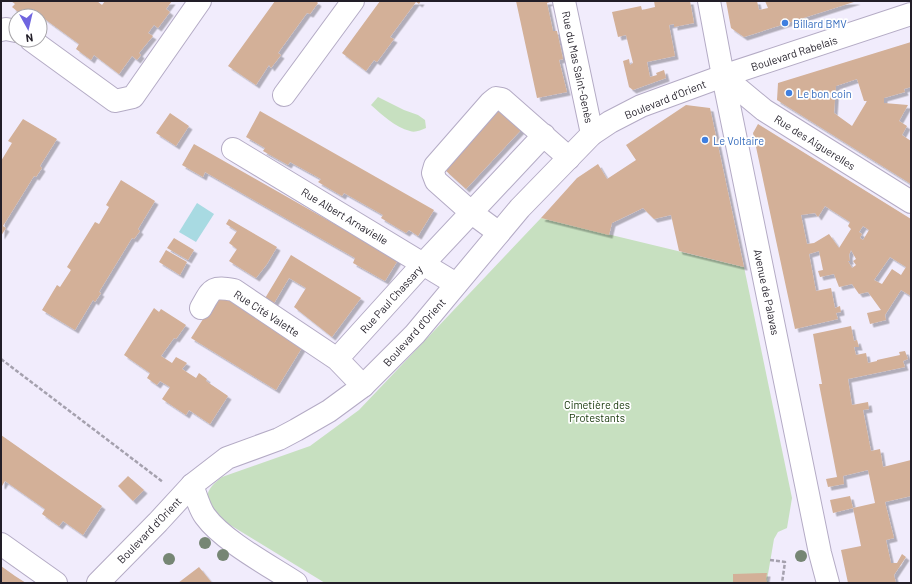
<svg xmlns="http://www.w3.org/2000/svg" width="912" height="584" viewBox="0 0 912 584" font-family="Barlow,sans-serif">
  <style>
    .green { fill: #c7e0c0 }
    .water { fill: #a8dae2 }
    .building { fill: #d3b098; fill-rule: evenodd; filter: url(#shadow) }
    .lines { fill: none; stroke-linecap: round; stroke-linejoin: round }
    .minor-casing { stroke: #b4abc5; stroke-width: 24 }
    .major-casing { stroke: #b4abc5; stroke-width: 24 }
    .path { stroke: #a5a1ae; stroke-width: 2.5; stroke-dasharray: 4 2; stroke-linecap: butt }
    .minor { stroke: #fff; stroke-width: 22 }
    .major { stroke: #fff; stroke-width: 22 }
    .tree { fill: #768674 }
    .shop-dot { fill: #3f7fe0; stroke: #fff; stroke-width: 1.5 }
    .labels { text-anchor: middle; dominant-baseline: central; stroke-width: 3.5; stroke-linejoin: round; paint-order: stroke }
    .shop-label { font-size: 11px; fill: #366cbe; stroke: #fff; text-anchor: start }
    .street-label { font-size: 11px; fill: #221e28; stroke: #fff }
    .park-label { font-size: 11px; fill: #113304; stroke: #fff }
  </style>
  <defs>
    <filter id="shadow"><feDropShadow dx="3.5" dy="3.5" stdDeviation="0" flood-color="#0004"/></filter>
  </defs>
  <rect width="100%" height="100%" fill="#f1ecfc"/>
  <path class="green" d="M378 97 404 110 418 115 425 120 426 128C421 130 415 133 410 131 395 127 382 115 371 105Z
    M541 218 744 267 792 498 787 528 778 532 774 539 767 580 768 583H325L217 517C214 513 210 508 208 503 204 492 214 483 222 477L310 446 359 410Z"/>
  <path class="water" d="M197 203 214 214 196 242 179 232Z"/>
  <path class="building" d="M11 1H97L102 5 105 1H172L166 9 170 12 158 28 154 25 148 33 153 36 139 53 141 55 137 60 132 56 119 74 94 55 91 60 76 49 79 44 42 17 40 21V16L29 15 23 16 12 7 15 4Z
    M275 1H316L318 3 310 14 307 13 278 53 281 55 271 68 269 65 256 85 228 66Z
    M380 1H421L419 4 416 2 390 37 394 39 377 62 374 60 366 71 342 53Z
    M516 1H550V2L547 3 553 31H557L563 59 559 60 567 92 537 98Z
    M654 1H690L694 23 674 27V24L669 25 675 56 647 62 650 77 657 75 656 73 664 70 666 78 633 90 629 87 623 61 629 59 630 65 633 63 626 35 618 37 612 12 641 6 642 10 655 7Z
    M726 1H757L759 10 768 8 765 1H857L744 37 731 28Z
    M911 42V87L904 89 905 92 884 98V103L908 105 899 121 907 126 902 135 911 141V184L777 100 778 83ZM857 79 864 101H867L852 126 834 113 836 86Z
    M686 105 710 108 744 267 679 251 671 215 654 219 643 208 612 223 609 235 541 218 577 178 598 164 607 179 636 160 626 145Z
    M499 110 521 130 466 189 445 170Z
    M260 111 434 210 418 236 409 230 406 233 381 218 383 215 344 193 342 196 318 182 321 179 290 162 288 165 263 151 265 148 246 137Z
    M170 113 189 126 176 146 156 133Z
    M23 119 57 139 40 166 42 168 36 177 34 176 3 226 6 228 1 236V161L12 143 8 141Z
    M758 124 911 219V296L901 290 885 315 886 320 870 324 867 313 881 310 868 292 859 294 852 284 839 287 834 274 820 277 818 271 823 270 819 251 809 254 816 291 831 288 835 308 840 306 841 312 836 313 838 319 795 329 753 133ZM825 206 850 222 848 226 851 229 839 248 829 234 814 243 807 244 801 215 815 213 818 217ZM863 226 869 230 863 240 860 238 862 234 859 232ZM851 250 856 259 853 261 856 265 852 268 848 261H850L849 255ZM890 257 906 267 901 275 892 269 882 284 874 280Z
    M194 144 398 260 385 281 353 263 355 258 205 172 203 177 182 165Z
    M121 180 155 201 138 229 140 231 134 239 132 238 99 292 101 293 95 302 93 300 75 330 42 310 57 285 60 287 71 270 67 267 95 222 99 224 109 207 106 205Z
    M229 219 277 247 267 264 256 278 229 261 237 249 229 243 237 231 226 224Z
    M174 238 194 250 188 260 167 248Z
    M166 250 187 262 180 275 159 262Z
    M291 255 361 298 332 337 294 307 306 288 289 278 273 305 264 300Z
    M219 294 303 346 276 390 191 338Z
    M154 308 159 312 161 309 186 325 176 339 174 338 161 356 172 363 176 357 187 363 182 369 196 378 199 373 207 379 206 381 228 396 210 424 189 410 186 415 162 399 170 387 160 381 157 385 147 378 150 373 124 355Z
    M851 326 854 341 857 340 859 347H854L856 355 866 353 868 363 877 361V360L900 355 899 352 905 351 908 359 903 361 905 367 848 379 852 405 868 402 869 409 863 410 871 451 880 449 883 467 911 460V496L885 502 894 538 886 540 891 563H897L902 554 906 557 894 575 896 583H848L841 550 861 546 853 508 875 503 868 470 843 476 844 484 828 487 826 479 837 477 819 384H822L813 334Z
    M1 435 102 506 83 535 63 521 59 526 42 514 45 509 5 481 2 486 1 485Z
    M128 476 144 490 133 501 118 486Z
    M850 496 853 508 833 513 830 500Z
    M1 566 15 576 26 583H1Z
    M199 567 212 583H178Z
    M767 573 766 579 767 583H733V574Z"/>
  <g class="lines">
    <g class="minor-casing">
      <path id="minor" d="M564 1 592 134
        M1 30 6 29 16 31
        M31 40 115 101 133 97 200 1
        M723 76 820 553 828 583
        M723 76 764 110 911 202
        M284 95 353 1
        M233 149 456 284
        M499 233 472 213 436 181 433 173 435 166 491 102 496 98 502 99 569 158
        M201 308C212 289 211 286 234 290L337 359
        M363 386 337 359 423 264 544 135
        M192 485C196 495 199 508 205 516 223 541 270 566 296 583
        M1 544 56 583"/>
    </g>
    <g class="major-casing">
      <path id="major" d="M709 1 723 76
        M98 583 158 522 192 485 227 458 279 439 296 430 329 411 363 386 415 334 520 208 592 134 610 122 641 106 723 76 911 14"/>
    </g>
    <path class="path" d="M1 359 163 482
      M770 560 785 562 782 583"/>
    <use href="#minor" class="minor"/>
    <use href="#major" class="major"/>
  </g>
  <g class="tree">
    <circle cx="205" cy="543" r="6"/>
    <circle cx="223" cy="555" r="6"/>
    <circle cx="801" cy="556" r="6"/>
    <circle cx="169" cy="559" r="6"/>
  </g>
  <g class="shop-dot">
    <circle cx="785" cy="23" r="4"/>
    <circle cx="789" cy="93" r="4"/>
    <circle cx="705" cy="140" r="4"/>
  </g>
  <g class="labels">
    <g class="shop-label">
      <text x="793" y="23">Billard BMV</text>
      <text x="797" y="93">Le bon coin</text>
      <text x="713" y="140">Le Voltaire</text>
    </g>
    <g class="street-label">
      <text transform="translate(794 53) rotate(-18)">Boulevard Rabelais</text>
      <text transform="translate(578 67) rotate(78)">Rue du Mas Saint-Genès</text>
      <text transform="translate(665 99) rotate(-22)">Boulevard d'Orient</text>
      <text transform="translate(815 142) rotate(32)">Rue des Aiguerelles</text>
      <text transform="translate(345 216) rotate(31)">Rue Albert Arnavielle</text>
      <text transform="translate(767 292) rotate(78)">Avenue de Palavas</text>
      <text transform="translate(391 299) rotate(-48)">Rue Paul Chassary</text>
      <text transform="translate(267 313) rotate(33)">Rue Cité Valette</text>
      <text transform="translate(414 332) rotate(-48)">Boulevard d'Orient</text>
      <text transform="translate(149 530) rotate(-46)">Boulevard d'Orient</text>
    </g>
    <g class="park-label">
      <text x="597" y="404">Cimetière des<tspan x="597" dy="13">Protestants</tspan></text>
    </g>
  </g>
  <rect width="912" height="584" fill="none" stroke="#221e28" stroke-width="4"/>
  <g transform="translate(28 28) rotate(172)"><circle r="19" fill="#ffffff" stroke="#a7a5a9"/>
  <path d="M0-3L7 15L0 10L-7 15Z" fill="#6f65df"/>
  <text y="-6" font-size="11" font-weight="bold" text-anchor="middle" fill="#221e28">N</text>
  </g>
</svg>
